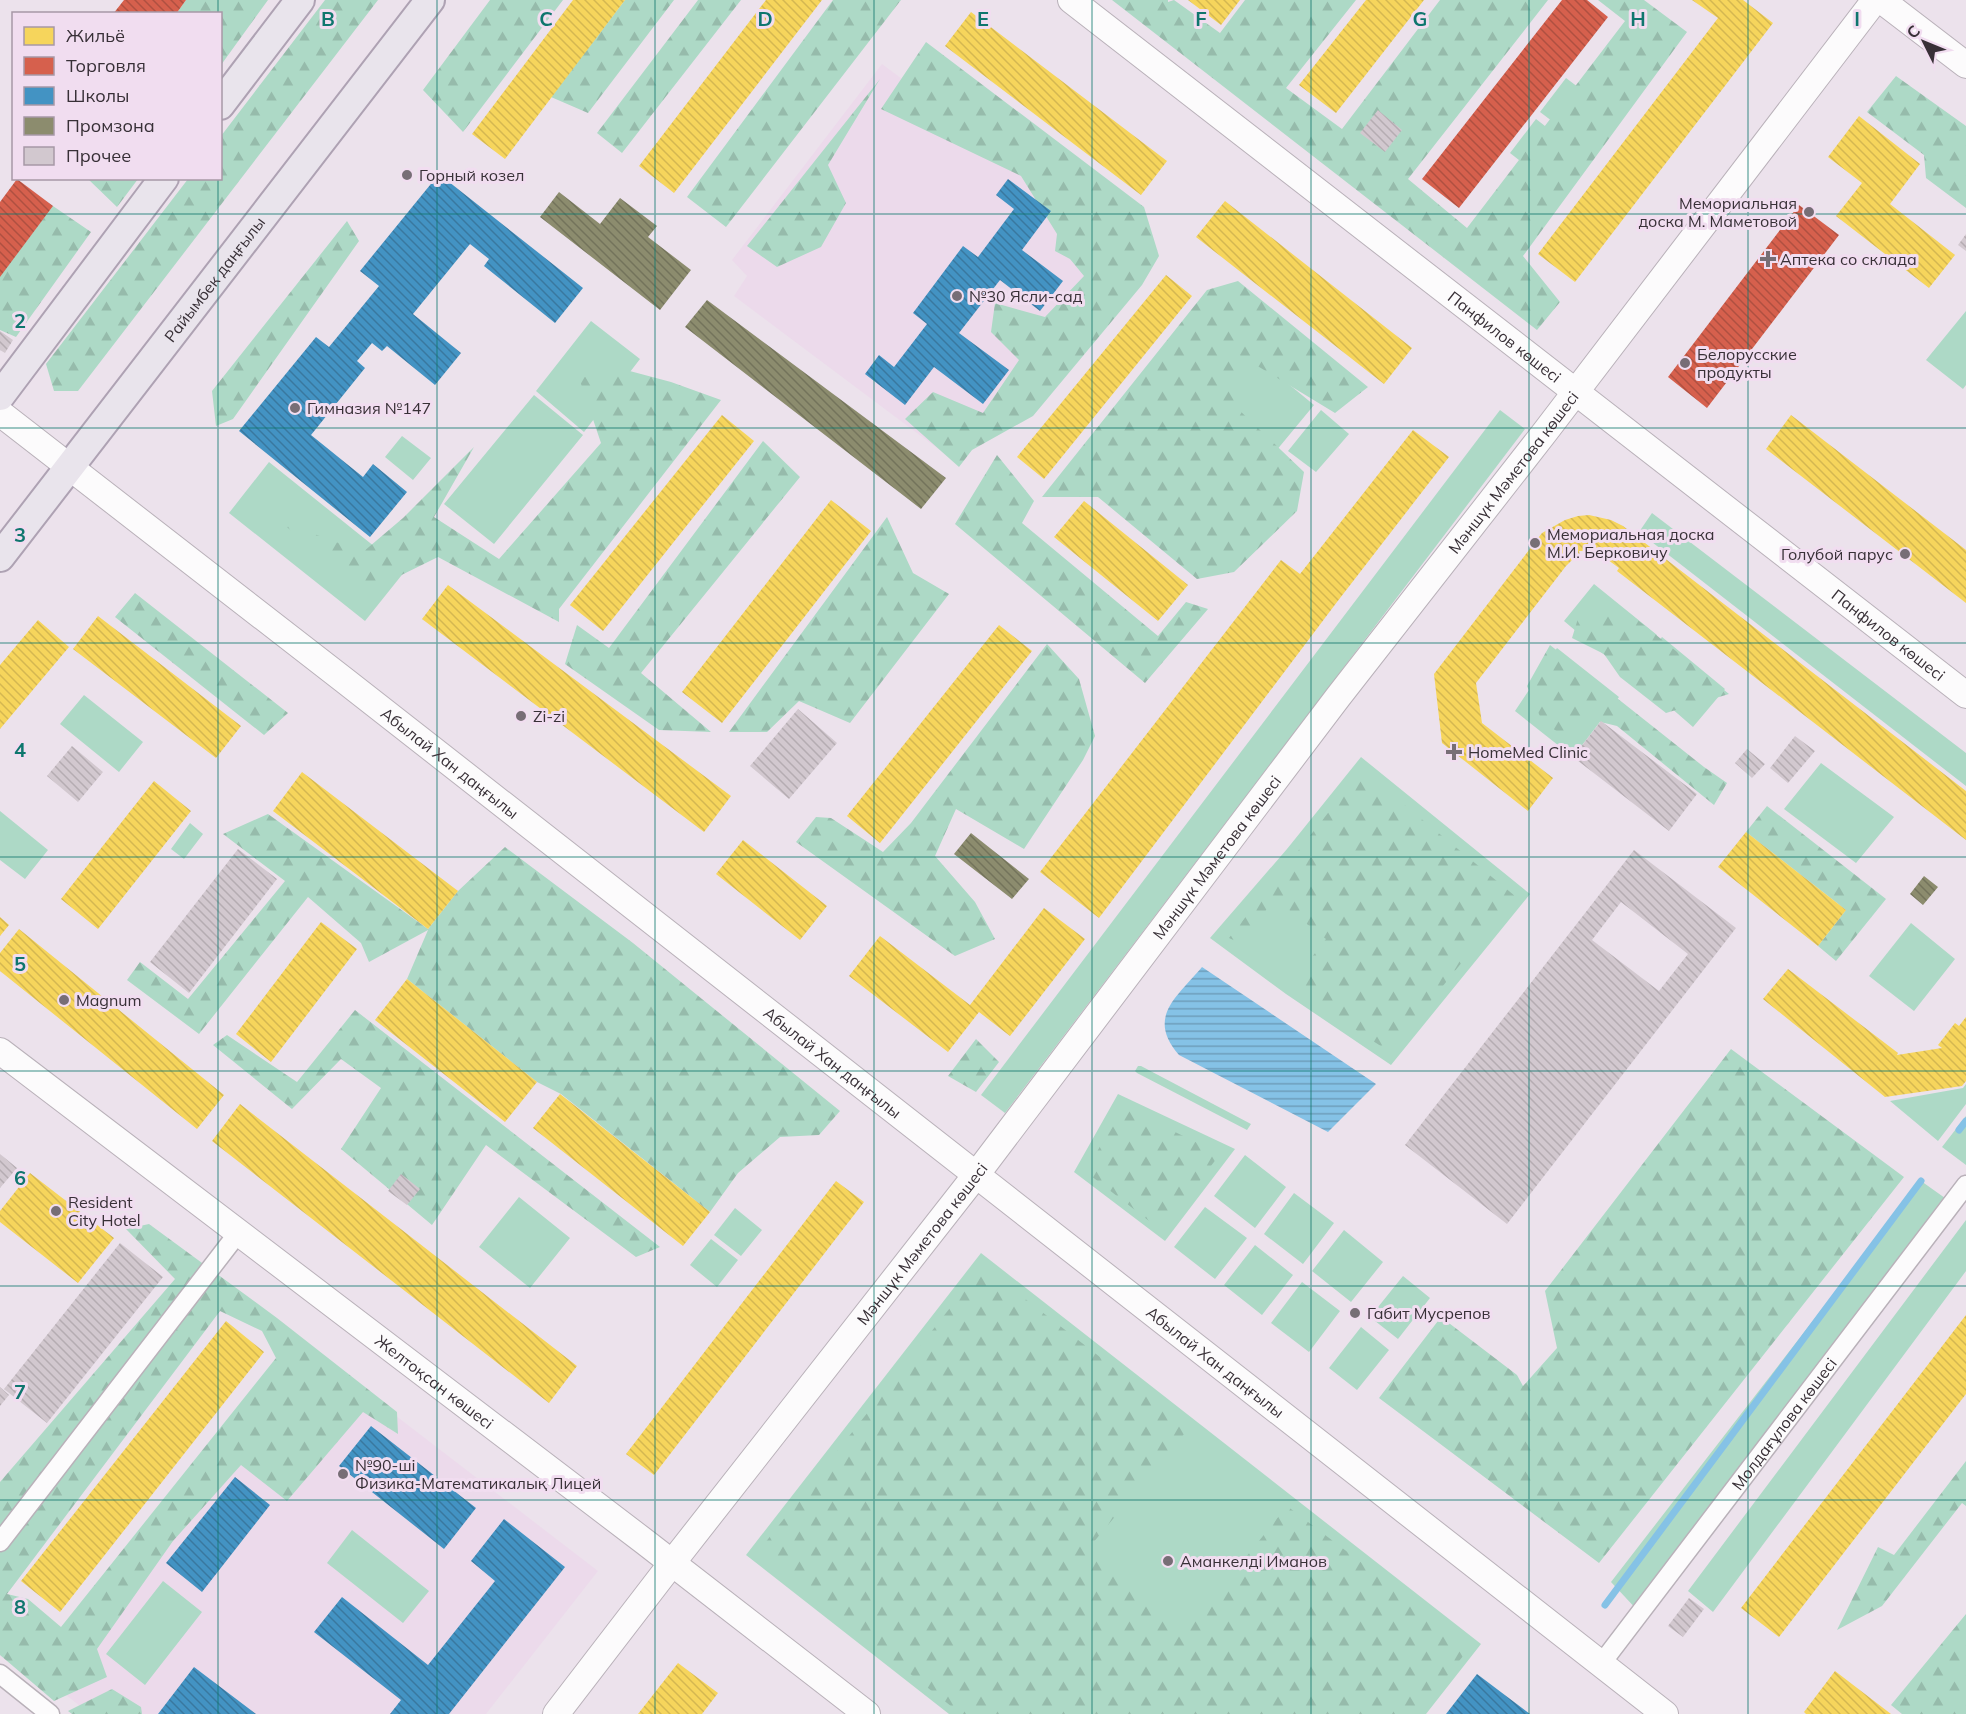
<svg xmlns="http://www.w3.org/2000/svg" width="1966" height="1714" viewBox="0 0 1966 1714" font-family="Mulish,sans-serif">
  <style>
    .built { fill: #ecdaeb }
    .green { fill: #add9c6 }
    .forest { fill: url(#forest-firs); fill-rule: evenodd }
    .water { fill: url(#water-rules) }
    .homes { fill: url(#homes-back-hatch) }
    .shops { fill: url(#shops-back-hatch) }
    .schools { fill: url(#schools-back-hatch) }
    .industry { fill: url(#industry-back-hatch) }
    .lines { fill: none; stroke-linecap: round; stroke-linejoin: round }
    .stream { stroke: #85c2e6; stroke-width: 7 }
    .building { fill: url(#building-back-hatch); fill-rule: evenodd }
    .street-casing { stroke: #b9b1b9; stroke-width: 21 }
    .secondary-casing { stroke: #b9b1b9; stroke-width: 28 }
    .primary-casing { stroke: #aea2b3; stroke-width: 32 }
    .street { stroke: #fcfbfc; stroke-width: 18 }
    .secondary { stroke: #fcfbfc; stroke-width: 26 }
    .primary { stroke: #e9e4ec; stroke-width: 28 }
    .grid { fill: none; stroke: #0f766e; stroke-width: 1.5; stroke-opacity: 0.55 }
    .poi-dot { fill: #776e76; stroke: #f1ddf0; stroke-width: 2 }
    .labels { text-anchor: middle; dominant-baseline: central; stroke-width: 6; stroke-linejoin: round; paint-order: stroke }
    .poi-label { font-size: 16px; fill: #383037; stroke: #f1ddf0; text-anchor: start }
    .street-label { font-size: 16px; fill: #383037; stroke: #f1ddf0 }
    .grid-label { font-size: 20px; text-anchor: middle; font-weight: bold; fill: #0f766e; stroke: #f1ddf0; stroke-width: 6; stroke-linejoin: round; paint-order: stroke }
  </style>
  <defs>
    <pattern id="forest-firs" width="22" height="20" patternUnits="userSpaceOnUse" patternTransform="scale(1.5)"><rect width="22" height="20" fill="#add9c6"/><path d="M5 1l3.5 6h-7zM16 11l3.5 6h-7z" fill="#96bbab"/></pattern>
    <pattern id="water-rules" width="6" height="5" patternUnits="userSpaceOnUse" patternTransform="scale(1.5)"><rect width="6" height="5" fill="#85c2e6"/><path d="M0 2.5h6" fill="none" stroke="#6e9ebb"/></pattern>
    <pattern id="homes-back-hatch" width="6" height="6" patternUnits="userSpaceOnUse" patternTransform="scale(1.5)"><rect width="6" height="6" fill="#f6d55c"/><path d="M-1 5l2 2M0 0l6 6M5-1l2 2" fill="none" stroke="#d4b751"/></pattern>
    <pattern id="shops-back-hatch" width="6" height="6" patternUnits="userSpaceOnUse" patternTransform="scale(1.5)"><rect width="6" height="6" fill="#d6604d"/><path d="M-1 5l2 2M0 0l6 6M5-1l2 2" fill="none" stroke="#af5041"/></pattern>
    <pattern id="schools-back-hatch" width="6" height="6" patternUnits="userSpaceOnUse" patternTransform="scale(1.5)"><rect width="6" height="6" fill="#4393c3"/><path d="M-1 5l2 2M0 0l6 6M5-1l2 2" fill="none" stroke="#39789f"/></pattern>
    <pattern id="industry-back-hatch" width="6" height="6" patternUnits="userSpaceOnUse" patternTransform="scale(1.5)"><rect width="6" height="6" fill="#8c8c6e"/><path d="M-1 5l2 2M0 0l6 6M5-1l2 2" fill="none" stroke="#73735b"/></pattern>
    <pattern id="building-back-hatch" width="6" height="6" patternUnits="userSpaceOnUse" patternTransform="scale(1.5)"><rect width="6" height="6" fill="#d2c8cf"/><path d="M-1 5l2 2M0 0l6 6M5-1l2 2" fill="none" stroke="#b5acb2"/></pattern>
  </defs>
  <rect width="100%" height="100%" fill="#ece2ec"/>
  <path class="built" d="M882 64 1119 241 949 457 734 296 747 276 732 260Z
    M309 1349 598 1571 486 1714H90L51 1683Z"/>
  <path class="green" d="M1566 78 1603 106 1577 140 1540 112Z
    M1536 119 1572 147 1546 181 1510 153Z
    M1966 311V385L1963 389 1926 360Z
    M591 321 640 359 584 432 536 391Z
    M1241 345 1314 405 1271 457 1197 396Z
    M534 395 583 435 494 544 444 504Z
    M1321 410 1349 434 1316 472 1288 451Z
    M1500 410 1525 429 1005 1113 981 1095Z
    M402 436 431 458 413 480 385 457Z
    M269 462 405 571 365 621 229 513Z
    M1652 513 1966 753V786L1639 532Z
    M1594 584 1657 635 1626 673 1564 621Z
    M1662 637 1725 689 1693 727 1632 674Z
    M1557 648 1619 697 1573 757 1515 711Z
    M84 695 143 742 119 772 60 724Z
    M1361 757 1530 894 1391 1065 1286 994 1210 938 1287 849Z
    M1821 763 1894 817 1856 863 1784 809Z
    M0 811 48 850 25 879 0 860Z
    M190 823 203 834 184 859 171 849Z
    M1911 923 1955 959 1914 1011 1869 976Z
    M1138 1066H1141L1251 1124 1247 1130 1137 1073 1135 1071Z
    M1966 1084V1104L1938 1141 1890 1101 1963 1088Z
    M1118 1094 1235 1149 1165 1241 1074 1172Z
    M1966 1116V1165L1942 1147Z
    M1245 1155 1286 1187 1255 1228 1214 1196Z
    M1921 1181 1952 1203 1640 1613 1611 1582Z
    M1294 1193 1334 1223 1303 1264 1264 1234Z
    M519 1197 570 1238 530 1288 479 1247Z
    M1205 1207 1247 1238 1215 1279 1174 1247Z
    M735 1208 762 1230 741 1256 714 1235Z
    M1966 1220V1271L1713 1612 1688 1591Z
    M1344 1230 1383 1262 1351 1302 1312 1271Z
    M711 1239 738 1260 717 1287 690 1265Z
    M1255 1245 1293 1275 1262 1315 1224 1285Z
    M981 1253 1481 1644 1426 1714H949L746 1555Z
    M1403 1276 1430 1298 1398 1339 1370 1317Z
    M1302 1282 1340 1311 1309 1352 1271 1323Z
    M1361 1327 1389 1350 1357 1390 1329 1368Z
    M352 1530 429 1591 403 1623 327 1563Z
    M163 1581 202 1612 145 1685 106 1654Z"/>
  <path class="forest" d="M186 0H268L221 65 220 14H176Z
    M325 0H378L78 391H54L46 364 188 179 220 178 221 136Z
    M490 0H563L463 132 423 90Z
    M625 0H674L588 113 551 97Z
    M698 0H741L622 153 597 133Z
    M833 0H901L726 227 687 197Z
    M1112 0H1168V2L1174 0 1220 33 1245 0H1356L1286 88 1342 129 1440 0H1548L1408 179 1467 228 1625 21 1598 0H1644L1687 32 1523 256 1560 302 1537 330Z
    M926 42 1144 207 1159 256 1142 285 1033 416 972 450 959 467 905 419 933 392 983 413 1019 360 991 332 995 303 1045 317 1084 276 1070 259 1055 251 1057 234 1021 176 881 109Z
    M1896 76 1966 126V208L1926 178 1924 155 1867 112Z
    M880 79 828 165 846 203 821 247 777 267 747 246Z
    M88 179H138L117 207Z
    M53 206 91 232 16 337 0 330V276Z
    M347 221 359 241 233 419 216 426 212 391Z
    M1238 281 1368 387 1335 413 1236 353 1237 408 1304 472 1297 511 1234 572 1197 579 1098 497H1042L1207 290Z
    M626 370 671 382 721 400 559 609V622L438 557 369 591 279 521 363 552 403 518 474 447 434 517 499 559 601 443 579 378Z
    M763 441 800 477 641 673 711 732 659 730 565 664 577 625 609 648Z
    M997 455 1034 501 1022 523 1158 636 1186 602 1208 609 1145 683 955 524Z
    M887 517 913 573 949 594 850 723 799 701 767 732H729Z
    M135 593 288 713 264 735 115 617Z
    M1580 612 1629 613 1729 694 1666 713 1620 677 1604 654 1572 638Z
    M1047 644 1079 679 1095 736 1083 760 1024 849 956 809 935 856 975 902 995 939 955 956 796 842 816 817 831 818 883 852 911 823Z
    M1550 645 1704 767 1727 783 1714 805 1617 726 1588 719 1568 739 1542 721 1527 686Z
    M1362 770 1515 896 1390 1052 1308 999 1291 984 1326 939 1275 899 1240 943 1229 938Z
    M1767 806 1886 899 1836 961 1818 946 1846 910 1746 832Z
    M268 814 428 929 458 891 505 847 633 943 840 1111 819 1135 780 1137 738 1173 710 1212 561 1094 537 1082 407 979 428 930 369 962 361 943 308 897 199 1034 127 980 140 962 188 999 285 881 223 834Z
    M355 1010 660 1247 636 1257 486 1145 432 1225 341 1149 381 1088 341 1059 292 1109 213 1045 227 1035 297 1082Z
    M976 1039 999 1062 976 1092 948 1076Z
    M1731 1049 1904 1177 1599 1563 1379 1398 1441 1317 1517 1375 1523 1386 1557 1348 1545 1291Z
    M1122 1106 1220 1154 1162 1231 1086 1172Z
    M149 1224 277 1318 397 1412 398 1434 363 1412 287 1501 241 1465 173 1541 97 1649 107 1677 54 1701 0 1655V1482L175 1279 126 1229ZM220 1311 262 1331 276 1358 61 1627 28 1599 7 1594Z
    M983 1266 1190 1427 1087 1550 1129 1584 1139 1595 1184 1634 1287 1506 1471 1646 1417 1714H961L757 1553Z
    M1966 1461V1506L1962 1503 1882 1606 1837 1630 1878 1547 1894 1555Z
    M1966 1614V1714H1902L1891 1705Z
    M112 1689 141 1707 142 1714H72L68 1711Z"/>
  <path class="water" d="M1202 967 1376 1084 1328 1132 1179 1055C1146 1017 1177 997 1202 967Z"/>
  <path class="homes" d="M573 0H625L505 159 472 134Z
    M766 0H822L674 193 639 166Z
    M1188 0H1240L1221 25Z
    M1366 0H1424L1336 113 1299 85Z
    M1692 0H1743L1773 23 1575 282 1538 254 1718 18Z
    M971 12 1167 161 1141 195 945 46Z
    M1859 116 1920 164 1890 204 1955 255 1929 288 1836 216 1862 183 1828 157Z
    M1225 201 1412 348 1384 384 1196 237Z
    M1166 275 1192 296 1044 479 1017 457Z
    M722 415 754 441 603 631 570 605Z
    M1791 415 1966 550V603L1766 449Z
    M1413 430 1449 457 1337 602 1099 918 1040 872 1281 560 1300 574Z
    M831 500 871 531 722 723 682 692Z
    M1084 501 1188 585 1158 621 1054 537Z
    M1589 515 1611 520 1623 526 1966 791V840L1617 571 1619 568 1604 557 1601 560 1587 555V551H1579L1580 555 1572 560 1566 566 1476 683 1482 723 1553 778 1528 811 1442 743 1434 674 1542 533 1565 520 1578 516Z
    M448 585 731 796 704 832 422 619Z
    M98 616 241 726 216 758 73 649Z
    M38 620 69 647 0 729V665Z
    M999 625 1032 651 880 843 847 816Z
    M302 772 458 891 428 929 273 811Z
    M154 781 191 811 98 929 61 899Z
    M1746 832 1846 910 1818 946 1718 867Z
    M743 840 827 906 800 940 716 874Z
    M1044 908 1085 939 1010 1036 979 1012 948 1052 849 976 880 936 970 1005Z
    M0 917 9 925 0 936Z
    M321 922 357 949 271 1062 236 1034Z
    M19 929 224 1095 197 1129 0 971V953Z
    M1788 969 1898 1053 1897 1055 1942 1048 1938 1045 1955 1023 1959 1026 1966 1017V1081L1962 1086 1885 1097 1763 999Z
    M407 979 537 1082 505 1122 375 1020Z
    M560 1094 710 1212 683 1246 533 1128Z
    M240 1104 577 1366 549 1403 212 1141Z
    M30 1173 114 1238 78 1283 0 1222V1211Z
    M836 1181 864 1202 654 1475 626 1454Z
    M1966 1315V1394L1779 1637 1741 1608Z
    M226 1321 264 1352 60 1612 21 1581Z
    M678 1663 718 1693 702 1714H638Z
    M1835 1671 1891 1714H1806L1804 1712Z"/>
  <path class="shops" d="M124 0H186L176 14H113Z
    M1562 0H1587L1608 17 1459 208 1422 179Z
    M17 179 53 206 0 277V202Z
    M1799 205 1839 235 1707 408 1668 377Z"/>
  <path class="schools" d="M439 174 583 288 555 323 484 266 489 259 470 244 413 314 461 353 435 385 387 346 382 351 372 343 357 361 365 368 311 435 363 477 373 464 407 492 370 537 239 431 316 337 329 347 379 286 360 271Z
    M1008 179 1051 211 1022 250 1063 281 1040 311 1000 280 959 333 1009 370 983 404 934 367 905 405 865 374 879 355 894 367 927 324 913 313 963 246 978 257 1014 209 996 195Z
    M371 1426 476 1508 444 1549 339 1466Z
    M235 1477 270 1505 202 1592 166 1563Z
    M504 1519 565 1567 449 1714H390L401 1700 314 1632 342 1597 428 1665 495 1581 471 1561Z
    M194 1667 256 1714H158Z
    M1477 1674 1530 1714H1446Z"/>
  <path class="industry" d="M559 192 600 224 620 198 657 226 648 237 691 270 660 310 540 217Z
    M707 300 946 478 921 509 685 327Z
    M971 833 1029 879 1012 899 954 854Z
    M1924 876 1938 887 1923 905 1910 894Z"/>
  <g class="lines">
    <path class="stream" d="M1959 1130 1966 1121
      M1605 1605 1921 1181"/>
  </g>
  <path class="building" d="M1378 110 1402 130 1385 152 1360 133Z
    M1966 234V251L1958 245Z
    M0 331 13 340 5 353 0 350Z
    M798 709 837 743 789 799 750 766Z
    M1601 721 1697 794 1669 831 1573 757Z
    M1795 736 1815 751 1788 783 1770 768Z
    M72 746 103 772 78 802 47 776Z
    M1747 749 1765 764 1752 778 1735 763Z
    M238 849 277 879 189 993 150 962Z
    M1634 850 1736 928 1507 1224 1405 1145ZM1621 902 1688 954 1659 991 1592 940Z
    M0 1154 17 1168 0 1188Z
    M401 1174 420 1189 407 1205 388 1191Z
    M120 1243 163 1277 47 1423 4 1389Z
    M0 1387 9 1395 0 1406Z
    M1689 1598 1704 1609 1683 1637 1668 1626Z"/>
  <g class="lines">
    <g class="street-casing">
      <g id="street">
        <path d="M0 1542 238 1233"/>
        <path id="s1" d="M1601 1664 1966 1185"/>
        <path d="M0 1674 50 1714"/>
      </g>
    </g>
    <g class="secondary-casing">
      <g id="secondary">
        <path id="s2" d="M1071 0 1966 695"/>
        <path d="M1881 0 1966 65"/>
        <path id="s3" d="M0 413 344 680 1665 1714"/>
        <path id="s4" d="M0 1051 645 1542 867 1714"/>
        <path id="s5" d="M556 1714 672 1563 976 1175 1338 697 1545 432 1875 0"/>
      </g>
    </g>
    <g class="primary-casing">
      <g id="primary">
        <path d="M220 105 300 0"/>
        <path d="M0 396 164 178"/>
        <path id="s6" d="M0 557 430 0"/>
      </g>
    </g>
    <use href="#street" class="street"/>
    <use href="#secondary" class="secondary"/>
    <use href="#primary" class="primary"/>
  </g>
  <path class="grid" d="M218 0V14M437 0V1714M655 0V1714M874 0V1714M1092 0V1714M1311 0V1714M1529 0V1714M1748 0V1714M218 178V1714M0 214H1966M0 428H1966M0 643H1966M0 857H1966M0 1071H1966M0 1286H1966M0 1500H1966"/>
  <g class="poi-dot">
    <circle cx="407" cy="175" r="6"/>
    <circle cx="1809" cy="212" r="6"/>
    <path d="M1765 250h6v6h6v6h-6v6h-6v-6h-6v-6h6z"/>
    <circle cx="957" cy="296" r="6"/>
    <circle cx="1685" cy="363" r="6"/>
    <circle cx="295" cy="408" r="6"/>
    <circle cx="1535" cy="543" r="6"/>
    <circle cx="1905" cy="554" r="6"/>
    <circle cx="521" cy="716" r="6"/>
    <path d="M1451 743h6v6h6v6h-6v6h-6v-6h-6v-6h6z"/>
    <circle cx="64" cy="1000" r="6"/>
    <circle cx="56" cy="1211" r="6"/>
    <circle cx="1355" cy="1313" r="6"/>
    <circle cx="343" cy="1474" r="6"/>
    <circle cx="1168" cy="1561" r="6"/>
  </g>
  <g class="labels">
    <g class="poi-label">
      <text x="419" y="175">Горный козел</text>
      <text x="1797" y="203" text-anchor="end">Мемориальная<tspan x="1797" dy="18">доска М. Маметовой</tspan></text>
      <text x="1780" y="259">Аптека со склада</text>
      <text x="969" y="296">№30 Ясли-сад</text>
      <text x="1697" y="354">Белорусские<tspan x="1697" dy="18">продукты</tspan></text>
      <text x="307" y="408">Гимназия №147</text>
      <text x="1547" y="534">Мемориальная доска<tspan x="1547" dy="18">М.И. Берковичу</tspan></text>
      <text x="1893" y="554" text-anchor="end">Голубой парус</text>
      <text x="533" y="716">Zi-zi</text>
      <text x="1468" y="752">HomeMed Clinic</text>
      <text x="76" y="1000">Magnum</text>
      <text x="68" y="1202">Resident<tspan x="68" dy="18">City Hotel</tspan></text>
      <text x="1367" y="1313">Габит Мусрепов</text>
      <text x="355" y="1465">№90-ші<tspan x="355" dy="18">Физика-Математикалық Лицей</tspan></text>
      <text x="1180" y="1561">Аманкелді Иманов</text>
    </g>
    <g class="street-label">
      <text stroke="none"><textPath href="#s6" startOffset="351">Райымбек даңғылы</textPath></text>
      <text stroke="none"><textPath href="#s2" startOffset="549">Панфилов көшесі</textPath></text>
      <text stroke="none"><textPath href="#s5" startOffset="1568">Мәншүк Мәметова көшесі</textPath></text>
      <text stroke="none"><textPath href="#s2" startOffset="1035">Панфилов көшесі</textPath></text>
      <text stroke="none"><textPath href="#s3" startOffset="570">Абылай Хан даңғылы</textPath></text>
      <text stroke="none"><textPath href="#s5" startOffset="1082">Мәншүк Мәметова көшесі</textPath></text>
      <text stroke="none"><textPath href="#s3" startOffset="1056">Абылай Хан даңғылы</textPath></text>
      <text stroke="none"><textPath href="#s5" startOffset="596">Мәншүк Мәметова көшесі</textPath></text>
      <text stroke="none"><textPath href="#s3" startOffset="1542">Абылай Хан даңғылы</textPath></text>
      <text stroke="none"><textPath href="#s4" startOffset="546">Желтоқсан көшесі</textPath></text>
      <text stroke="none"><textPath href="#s1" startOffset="302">Молдағұлова көшесі</textPath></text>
    </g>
  </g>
  <g class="grid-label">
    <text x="328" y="26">B</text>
    <text x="546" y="26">C</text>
    <text x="765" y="26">D</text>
    <text x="983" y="26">E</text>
    <text x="1201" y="26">F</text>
    <text x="1420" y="26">G</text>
    <text x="1638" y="26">H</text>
    <text x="1857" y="26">I</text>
    <text x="20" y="328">2</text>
    <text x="20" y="542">3</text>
    <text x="20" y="757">4</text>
    <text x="20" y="971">5</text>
    <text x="20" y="1185">6</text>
    <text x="20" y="1399">7</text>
    <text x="20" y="1614">8</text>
  </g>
  <rect x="12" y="12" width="210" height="168" fill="#f1ddf0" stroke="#a798a6" stroke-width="1.5"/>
  <rect x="24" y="27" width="30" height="18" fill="#f6d55c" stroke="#a798a6" stroke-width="1.5"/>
  <text x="66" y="42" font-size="18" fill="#383037">Жильё</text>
  <rect x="24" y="57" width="30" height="18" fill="#d6604d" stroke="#a798a6" stroke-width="1.5"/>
  <text x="66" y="72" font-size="18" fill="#383037">Торговля</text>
  <rect x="24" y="87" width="30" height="18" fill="#4393c3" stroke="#a798a6" stroke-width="1.5"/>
  <text x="66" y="102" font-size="18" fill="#383037">Школы</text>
  <rect x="24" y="117" width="30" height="18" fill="#8c8c6e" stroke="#a798a6" stroke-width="1.5"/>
  <text x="66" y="132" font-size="18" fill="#383037">Промзона</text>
  <rect x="24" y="147" width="30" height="18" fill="#d2c8cf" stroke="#a798a6" stroke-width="1.5"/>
  <text x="66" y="162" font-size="18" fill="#383037">Прочее</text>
  <g transform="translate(1924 42) rotate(313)" stroke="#f1ddf0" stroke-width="4.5" paint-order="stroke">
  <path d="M0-4.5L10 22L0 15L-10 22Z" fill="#383037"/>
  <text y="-9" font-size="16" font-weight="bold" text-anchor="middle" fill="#383037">С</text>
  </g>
</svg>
